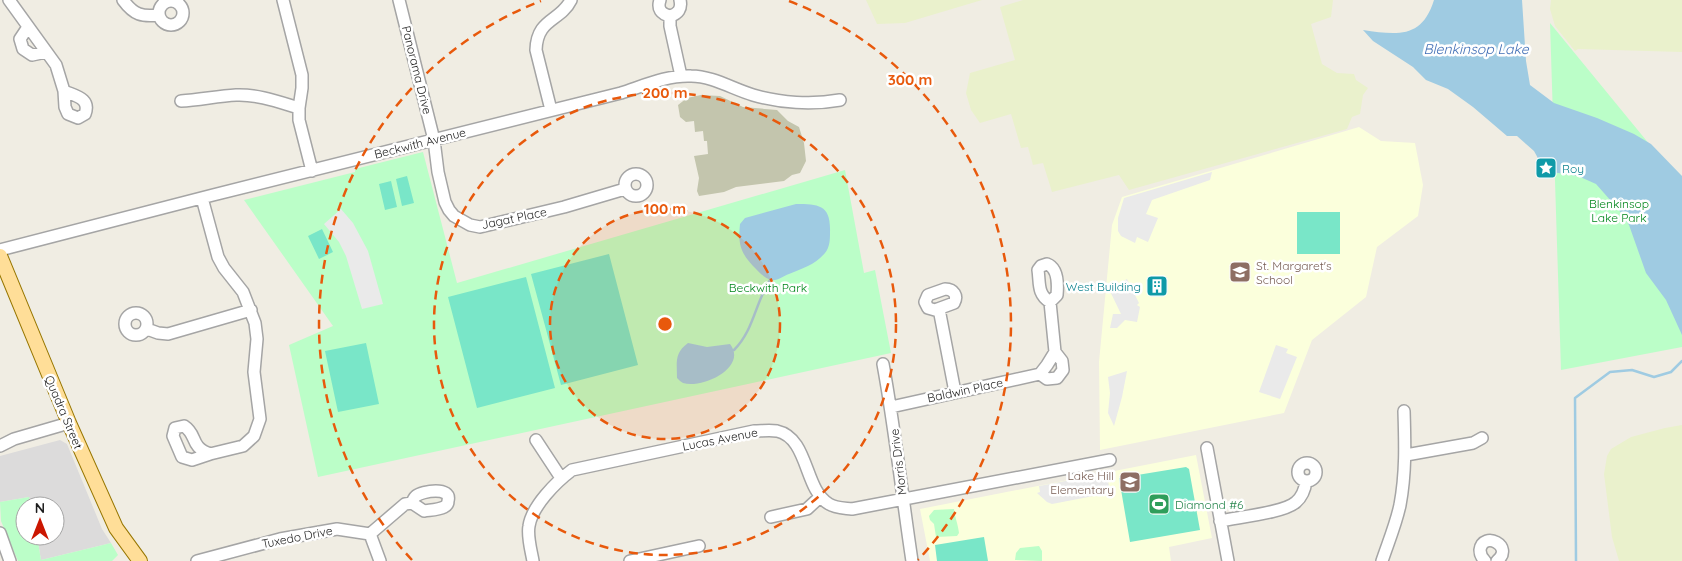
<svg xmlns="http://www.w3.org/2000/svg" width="1682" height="561" viewBox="0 0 1682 561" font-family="Quicksand,sans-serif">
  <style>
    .residential { fill: #dcdbdb }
    .education { fill: #fbffdc }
    .construction { fill: #c3c5ad }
    .farmland { fill: #eaf1cc }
    .park { fill: #bbfec8 }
    .pitch { fill: #79e6c8 }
    .parking { fill: #eaeaea }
    .water { fill: #9fcbe2 }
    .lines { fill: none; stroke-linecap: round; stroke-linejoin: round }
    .stream { stroke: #9fcbe2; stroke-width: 2.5 }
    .minor-casing { stroke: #a5a5a5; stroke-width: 14 }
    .major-casing { stroke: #977600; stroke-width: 16 }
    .minor { stroke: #fff; stroke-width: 11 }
    .major { stroke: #ffde98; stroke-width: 14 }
    .ring { fill: none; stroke: #e8590c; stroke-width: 2.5; stroke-dasharray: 9 6 }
    .labels { text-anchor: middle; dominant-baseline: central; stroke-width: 5; stroke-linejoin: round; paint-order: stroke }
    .street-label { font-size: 12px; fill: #1e1e1e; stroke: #fff }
    .culture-label { font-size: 12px; fill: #0d838f; stroke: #fff; text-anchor: start }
    .park-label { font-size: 12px; fill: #01861b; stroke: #fff }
    .education-label { font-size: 12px; fill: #785e54; stroke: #fff; text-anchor: start }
    .leisure-label { font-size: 12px; fill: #27864d; stroke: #fff; text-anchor: start }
    .water-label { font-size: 14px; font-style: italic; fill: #416fb6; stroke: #fff }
    .centre { fill: #e8590c; stroke: #fff; stroke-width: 2.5 }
    .ring-label { font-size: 15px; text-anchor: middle; font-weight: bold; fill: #e8590c; stroke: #fff; stroke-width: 5; stroke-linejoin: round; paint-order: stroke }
  </style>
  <rect width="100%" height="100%" fill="#f0ede3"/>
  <path class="residential" d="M60 440 67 444 102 529 111 543 41 560 37 536H55V506H31L29 497 0 502V456Z"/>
  <path class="education" d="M1359 127 1381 141 1415 143 1423 185 1418 216 1377 247 1366 297 1312 340 1284 413 1100 450 1099 362 1112 225 1122 197Z
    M1196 455 1212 538 1169 547 1171 561H930L920 509Z"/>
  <path class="construction" d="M701 95 720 96 743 107 777 110 788 121 799 127 804 143 806 161 800 173 792 175 784 181 736 187 724 192 699 196 697 191 699 178 694 156 708 154 707 141H704L703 131 695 132 694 121 686 122 680 117 678 105 687 98Z"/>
  <path class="farmland" d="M866 0H982L905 23 877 24Z
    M1023 0H1333L1331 17 1311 24 1322 64 1337 73 1354 74 1356 80 1368 88 1363 95 1360 114 1352 117 1347 129 1129 190 1119 175 1052 192 1043 163 1033 165 1028 147 1021 148 1011 114 980 123 971 110 966 93 970 73 1015 60 1000 7Z
    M1551 0H1682V52L1578 49 1575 51 1555 26 1550 9Z
    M1682 425V561H1619L1612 537 1604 474 1607 456 1611 449 1631 437 1665 428Z"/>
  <path class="park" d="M1550 23 1682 184V347L1561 370Z
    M423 152 457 283 845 170 864 273 875 270 891 353 318 477 289 345 333 326 244 200 355 172V169Z
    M29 497 31 506H25V536H37L41 560 111 543 118 555 112 561H18L1 521 0 502Z
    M954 509C955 518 958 524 959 533L957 536 936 537 934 524 930 520 929 516 934 510Z
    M1039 546 1042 551V561L1015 560 1016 553 1020 548Z"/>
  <path class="pitch" d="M407 176 414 203 402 206 396 179Z
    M391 181 397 207 385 210 379 184Z
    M1297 212H1340V254H1297Z
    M322 229 333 252 319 259 308 236Z
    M609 254 638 365 561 385 531 274Z
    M526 277 555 388 477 408 448 297Z
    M366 343 379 404 338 412 325 351Z
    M1186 467 1189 469 1200 530 1130 542 1119 478Z
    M984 537 988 561H937L935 545Z"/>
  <path class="parking" d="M1212 172 1210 180 1152 200 1146 214 1158 218 1148 242 1137 237 1135 243 1121 236 1118 231V218L1124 198Z
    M341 209 353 223 368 251 383 304 362 309 346 256 339 242 324 224Z
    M1127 279 1139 303 1137 305 1140 307 1137 322 1125 320 1117 328H1110L1113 314H1121L1107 285 1117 281 1118 284Z
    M1276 345 1288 349 1286 353 1297 357 1280 399 1259 392Z
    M1127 371 1122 397 1114 426 1108 413 1110 393 1108 377Z
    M1107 473 1109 487 1107 489V493L1104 494 1052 504 1047 502 1037 493 1040 492 1039 486Z"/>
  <path class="water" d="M1434 0H1522L1526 61 1530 85 1554 103 1597 118 1634 134 1651 144 1682 176V335L1666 300 1646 273 1629 225 1619 210 1596 184 1578 176 1545 171 1534 151 1517 136H1507L1473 107 1448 89 1426 80 1413 67 1373 41 1363 30C1397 35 1422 39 1434 0Z
    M796 204C819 204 831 205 830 232 830 239 830 247 825 253 815 265 803 268 789 274 783 276 778 281 771 280 764 278 758 271 753 266 740 252 738 243 740 224L745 218Z
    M688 343 707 347 730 344C748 367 703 389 683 383 681 382 679 380 677 378 677 363 674 353 688 343Z"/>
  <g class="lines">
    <path class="stream" d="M734 350C754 330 755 303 770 280
      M1576 561 1575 398 1610 372 1632 370 1654 377 1671 372 1682 361"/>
    <g class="minor-casing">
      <path id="minor" d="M9 0 56 65 64 91 65 107 68 114 78 118 85 114C91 98 75 96 64 91
        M123 0C134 15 142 17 159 15
        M283 0 302 75V88L299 108V120L312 171
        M399 0 434 140 438 172 445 202 449 210 454 216 470 225 480 227 564 207 625 189
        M660 0C657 9 661 14 670 16 678 14 682 9 680 0
        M159 13a12 12 0 1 1 24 0a12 12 0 1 1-24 0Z
        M670 16V26L681 76
        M28 27 20 39 23 49 32 55 46 52
        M181 101C199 100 218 96 236 95 257 94 279 102 299 108
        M551 110 536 50C537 18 560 22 571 0
        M625 185a11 11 0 1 1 22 0a11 11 0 1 1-22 0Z
        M202 198 218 257 224 268 243 292 255 323 257 339 254 372 260 419 254 436 243 446 210 454 192 460 182 457 173 436 175 428 184 426C198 435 189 446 210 454
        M0 250 213 195 621 93C643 86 667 75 691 76 712 76 733 89 753 95 780 103 812 105 840 100
        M1047 264C1058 268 1058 284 1057 295L1050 302C1037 294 1040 283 1038 270L1041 266Z
        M945 289C954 289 958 296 954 303L935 310 928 308 925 302 928 295Z
        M1050 302 1055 352
        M939 309 955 392
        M125 324a11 11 0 1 1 22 0a11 11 0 1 1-22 0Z
        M147 329 158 333 168 334 251 310
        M883 364C895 429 902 495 912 561
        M891 407 1040 374 1047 365 1055 352 1062 361 1063 370 1057 378 1047 379 1040 374
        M536 440 561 478
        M0 446 14 439 69 423
        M1207 448 1228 561
        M1406 455 1473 443 1482 438
        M1298 472a9 9 0 1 1 18 0a9 9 0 1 1-18 0Z
        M771 517 807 509 820 497
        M1220 521C1238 517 1284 513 1296 502 1303 496 1305 489 1306 481
        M0 533 10 561
        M370 534 405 504 412 503 424 511C430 510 438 510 444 507 446 506 448 504 448 501 452 486 422 491 416 496 415 496 412 502 412 503
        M197 561 280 539 337 529 370 534 380 561
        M533 561C531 550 527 536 529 526 532 506 556 482 572 470L754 431C761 431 770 430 777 431 809 438 804 490 829 504 835 508 845 508 852 509L1110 460
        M630 561 699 546
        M1382 561C1388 543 1396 524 1400 505 1406 473 1405 443 1404 411
        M1485 561C1482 558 1480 555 1480 550 1483 530 1515 546 1497 561"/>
    </g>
    <g class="major-casing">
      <path id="major" d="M0 256 69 423 116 528 140 561"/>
    </g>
    <use href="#minor" class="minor"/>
    <use href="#major" class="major"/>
  </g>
  <circle cx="665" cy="324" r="115" fill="#e8590c" fill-opacity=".12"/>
  <g class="ring">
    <circle cx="665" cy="324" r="115"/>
    <circle cx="665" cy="324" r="231"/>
    <path d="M412 560A346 346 0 0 1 541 1M789 1A346 346 0 0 1 918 560"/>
  </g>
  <defs>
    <g id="sight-square" transform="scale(1.125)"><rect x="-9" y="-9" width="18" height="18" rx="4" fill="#0f9aa8" stroke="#fff"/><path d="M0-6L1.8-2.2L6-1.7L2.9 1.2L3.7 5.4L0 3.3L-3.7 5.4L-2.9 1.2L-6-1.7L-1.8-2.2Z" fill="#fff"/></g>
    <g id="school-square" transform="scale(1.125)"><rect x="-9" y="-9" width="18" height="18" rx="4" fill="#8d6e63" stroke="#fff"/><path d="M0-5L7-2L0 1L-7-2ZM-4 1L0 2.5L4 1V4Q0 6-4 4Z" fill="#fff"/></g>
    <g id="building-square" transform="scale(1.125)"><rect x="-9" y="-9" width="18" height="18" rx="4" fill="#0f9aa8" stroke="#fff"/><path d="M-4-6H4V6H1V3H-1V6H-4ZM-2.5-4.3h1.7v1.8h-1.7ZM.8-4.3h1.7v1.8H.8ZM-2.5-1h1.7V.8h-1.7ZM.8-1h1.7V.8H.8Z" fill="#fff"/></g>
    <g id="stadium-square" transform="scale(1.125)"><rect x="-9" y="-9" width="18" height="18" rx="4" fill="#2e9e5b" stroke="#fff"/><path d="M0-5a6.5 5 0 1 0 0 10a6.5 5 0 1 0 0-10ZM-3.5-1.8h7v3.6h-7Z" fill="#fff"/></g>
  </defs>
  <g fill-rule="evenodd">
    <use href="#sight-square" x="1546" y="168"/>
    <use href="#school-square" x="1240" y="272"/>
    <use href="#building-square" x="1157" y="286"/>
    <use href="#school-square" x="1130" y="482"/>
    <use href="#stadium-square" x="1159" y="504"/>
  </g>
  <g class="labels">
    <g class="street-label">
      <text transform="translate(417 70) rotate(76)">Panorama Drive</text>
      <text transform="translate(420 143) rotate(-14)">Beckwith Avenue</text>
      <text transform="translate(514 218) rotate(-12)">Jagat Place</text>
      <text transform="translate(965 390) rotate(-12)">Baldwin Place</text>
      <text transform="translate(64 412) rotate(67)">Quadra Street</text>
      <text transform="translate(720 439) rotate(-11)">Lucas Avenue</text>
      <text transform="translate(898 462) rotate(-97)">Morris Drive</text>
      <text transform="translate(297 537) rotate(-11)">Tuxedo Drive</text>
    </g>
    <g class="culture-label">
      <text x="1562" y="168">Roy</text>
      <text x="1141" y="286" text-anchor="end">West Building</text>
    </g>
    <g class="park-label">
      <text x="1619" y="203">Blenkinsop<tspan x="1619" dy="14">Lake Park</tspan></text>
      <text x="768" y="287">Beckwith Park</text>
    </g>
    <g class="education-label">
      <text x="1256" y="265">St. Margaret's<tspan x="1256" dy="14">School</tspan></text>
      <text x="1114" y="475" text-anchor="end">Lake Hill<tspan x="1114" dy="14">Elementary</tspan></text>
    </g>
    <g class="leisure-label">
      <text x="1175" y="504">Diamond #6</text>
    </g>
    <g class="water-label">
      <text x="1476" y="49">Blenkinsop Lake</text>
    </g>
  </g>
  <circle cx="665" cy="324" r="8" class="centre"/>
  <g class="ring-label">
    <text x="910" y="85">300 m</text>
    <text x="665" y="98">200 m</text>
    <text x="665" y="214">100 m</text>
  </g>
  <g transform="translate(40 521)"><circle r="24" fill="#ffffff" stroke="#a5a5a5"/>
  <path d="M0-4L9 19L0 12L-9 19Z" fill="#cb1600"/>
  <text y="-8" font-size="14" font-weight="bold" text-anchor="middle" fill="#1e1e1e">N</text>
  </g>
</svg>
